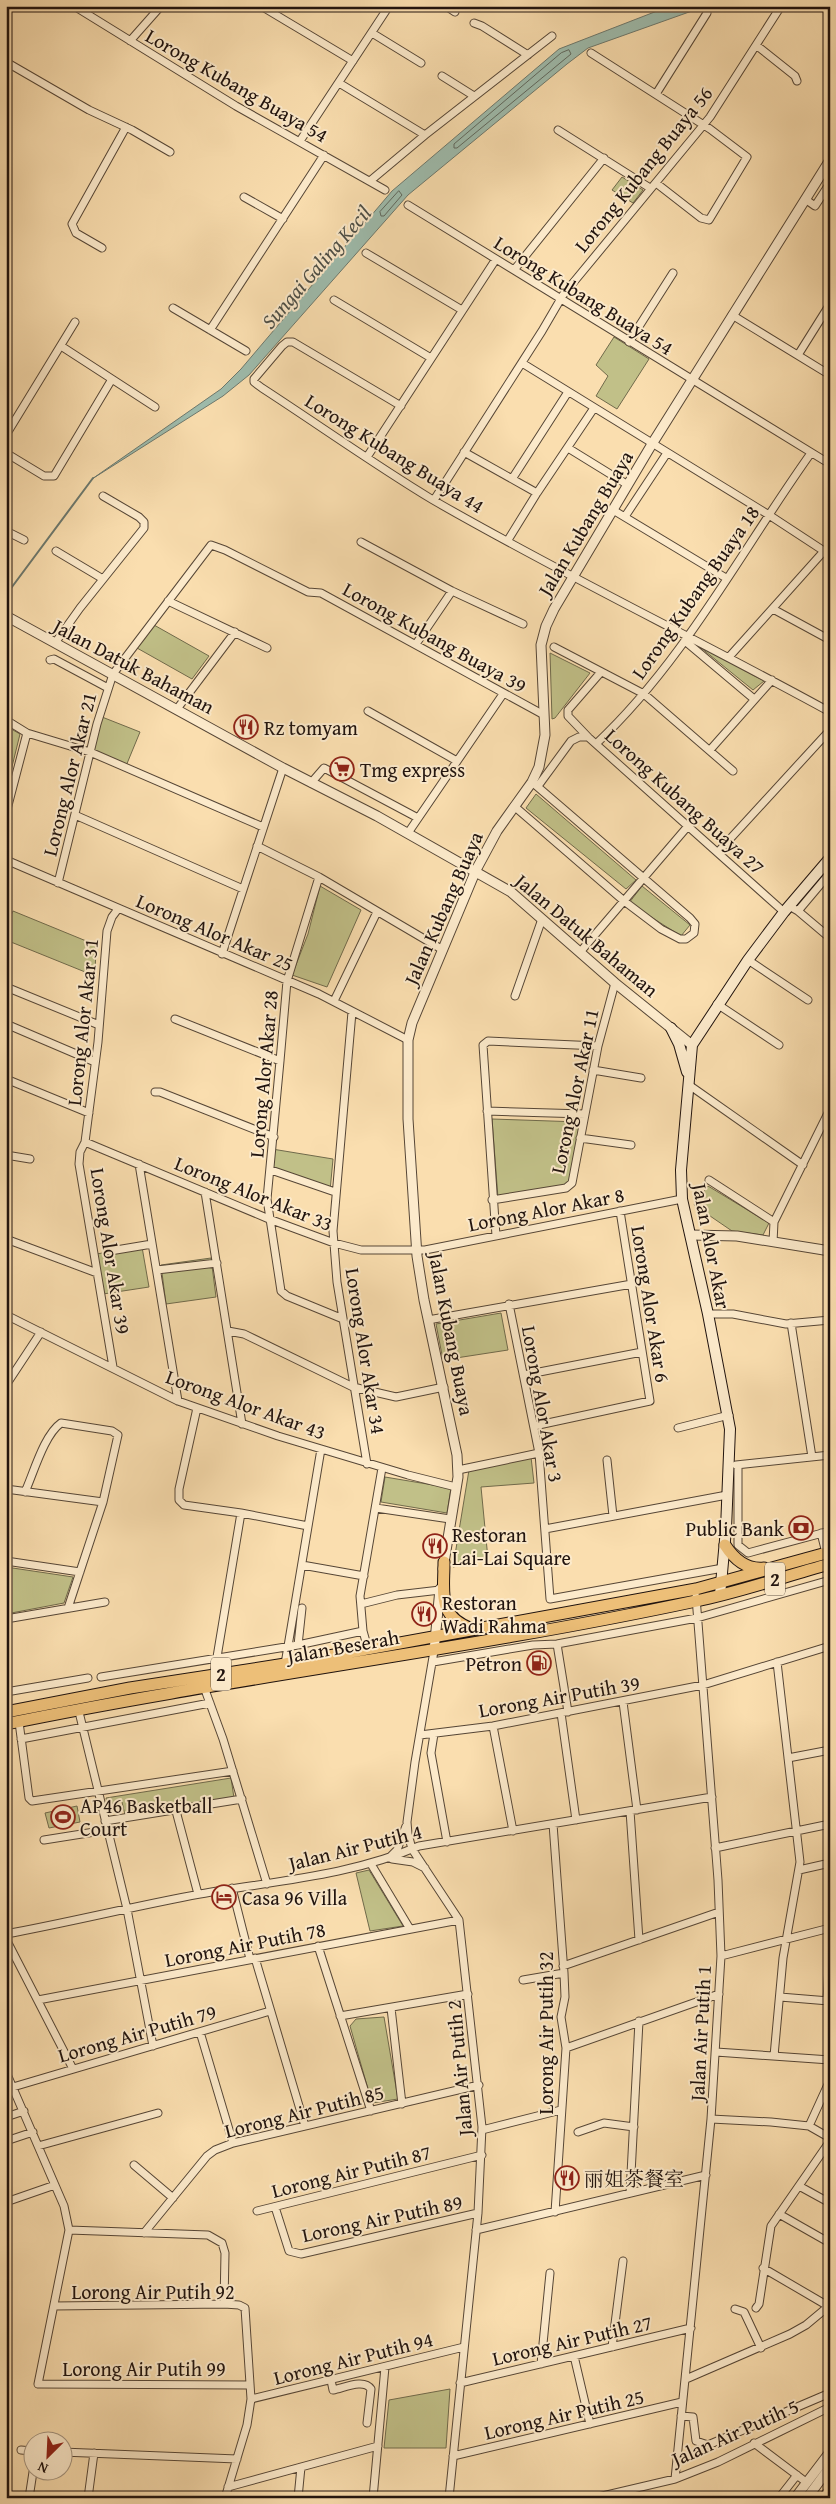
<svg xmlns="http://www.w3.org/2000/svg" width="836" height="2504" viewBox="0 0 836 2504" font-family="'Gentium Book Plus','Noto Serif SC',serif">
  <style>
    .green { fill: #c1c088; stroke: #706a4b }
    .water { fill: #9ebcad; stroke: #6c786d }
    .lines { fill: none; stroke-linecap: round; stroke-linejoin: round }
    .shore { stroke: #5f685e; stroke-width: 1 }
    .stream { stroke: #6c786d; stroke-width: 2 }
    .minor-casing { stroke: #564636; stroke-width: 9 }
    .tertiary-casing { stroke: #564636; stroke-width: 11 }
    .secondary-casing { stroke: #20130e; stroke-width: 12 }
    .primary-casing { stroke: #20130e; stroke-width: 12 }
    .trunk-casing { stroke: #20130e; stroke-width: 13 }
    .minor { stroke: #fceacb; stroke-width: 7 }
    .tertiary { stroke: #fceacb; stroke-width: 9 }
    .secondary { stroke: #fceacb; stroke-width: 10 }
    .primary { stroke: #edbf78; stroke-width: 10 }
    .trunk { stroke: #edbf78; stroke-width: 11 }
    .labels { text-anchor: middle; dominant-baseline: central; stroke-width: 4; stroke-linejoin: round; paint-order: stroke }
    .shield { fill: #fceacb; stroke: #625447; stroke-width: 1 }
    .shield-label { font-size: 19px; font-weight: bold; fill: #20130e }
    .street-label { font-size: 20px; fill: #20130e; stroke: #fceacb }
    .poi-label { font-size: 20px; fill: #20130e; stroke: #fceacb; text-anchor: start }
    .water-label { font-size: 21px; font-style: italic; fill: #4c4e46; stroke: #fceacb }
  </style>
  <rect width="100%" height="100%" fill="#fadeaf"/>
  <filter id="stains"><feTurbulence type="fractalNoise" baseFrequency=".004" numOctaves="4"/><feColorMatrix values="0 0 0 0 .2 0 0 0 0 .09 0 0 0 0 .02 0 0 0 .5 -.17"/></filter>
  <radialGradient id="worn" r=".72"><stop offset=".6" stop-color="#630" stop-opacity="0"/><stop offset="1" stop-color="#630" stop-opacity=".3"/></radialGradient>
  <path class="green" d="M622 177 643 190 633 203 612 190Z
    M614 337 649 359 617 409 596 396 608 376 596 365Z
    M154 625 209 656 192 679 137 648Z
    M695 643 764 681 753 690Z
    M550 653 590 673 555 718 552 719Z
    M102 717 140 732 126 766 93 751Z
    M6 726 20 734 8 783H6Z
    M536 794 636 880 626 889 526 808Z
    M320 886 361 910 327 987 292 975 308 934Z
    M642 886 690 925 681 936 629 903Z
    M13 911 96 945 95 976 6 940V926Z
    M492 1119 580 1122 571 1185 498 1198Z
    M272 1149 333 1159 330 1191 271 1170Z
    M708 1186 769 1223 763 1235 732 1231 694 1205Z
    M142 1247 149 1287 103 1294 96 1254Z
    M211 1258 216 1297 166 1304 161 1265Z
    M501 1313 508 1350 443 1360 436 1324Z
    M531 1457 534 1483 481 1487 488 1559 453 1567 469 1470Z
    M385 1477 451 1488 447 1513 381 1502Z
    M6 1567 73 1577 64 1603 6 1614Z
    M231 1778 234 1798 125 1815 122 1802 107 1804 106 1798Z
    M77 1806 80 1822 49 1828 45 1813Z
    M369 1870 403 1926 370 1931 356 1873Z
    M384 2017 398 2099 372 2103 350 2026 356 2019Z
    M450 2389 446 2448H384L389 2400Z"/>
  <path class="water" d="M670 6H706L588 48 567 64 408 195 249 375 223 396 92 479 221 389 241 369 392 191 559 49Z"/>
  <g class="lines">
    <path class="shore" d="M569 50 571 54 457 148H454V144L561 53Z
      M399 191 402 195 384 216H381L380 212Z"/>
    <path class="stream" d="M6 595 93 478"/>
    <g class="minor-casing">
      <path id="minor" d="M74 6 236 106 385 190
        M261 6 353 61
        M446 6 455 12
        M474 23 482 26 528 55
        M372 33 421 63
        M130 41 161 6
        M756 45 795 76 797 81
        M591 53 710 129 747 157 709 220 701 218 656 183
        M6 62 89 110 132 130 170 152
        M442 76 474 96
        M339 83 425 135
        M656 94 707 13
        M558 130 650 188
        M300 141 389 6
        M370 181 425 135 552 36
        M244 197 283 219
        M805 199 815 206 830 183
        M408 205 830 464
        M102 248 76 233 72 224 126 127
        M366 253 462 310
        M514 270 604 158
        M334 300 431 358
        M173 308 246 351
        M732 315 830 375
        M210 330 324 155
        M629 342 673 273
        M61 346 155 407
        M798 355 830 304
        M522 363 769 515 830 555
        M401 406 293 342H287L282 346 254 379V382L262 388C319 425 375 465 433 500 563 575 699 640 830 712
        M6 435 75 322
        M568 448 628 485
        M464 452 537 493
        M6 453 44 476H54L112 379
        M367 457 496 259
        M512 479 568 392
        M434 500 542 331 563 295 710 117 781 6
        M613 510 726 578
        M626 515 667 453
        M6 531 24 540
        M508 540 537 493 594 408
        M361 542 452 591 523 624
        M56 551 103 579
        M168 601 267 648
        M773 609 830 640
        M685 641 754 699
        M55 643 80 608 144 528V522L139 517 103 496
        M416 644 452 591
        M554 647 644 694 733 771
        M729 657 824 551
        M50 660 54 659 108 688
        M601 672 568 710V716L588 737 784 912
        M177 709 235 632
        M368 711 457 761
        M6 720 27 733
        M597 743C685 660 741 551 811 453
        M710 750 772 680
        M311 783 324 768 418 818
        M538 786 571 741 579 737H588
        M514 806 624 901 661 929 680 939H686L694 933 695 924 690 918 532 782
        M6 813 27 733 90 752 263 827
        M75 815 243 889
        M408 833 503 694
        M257 846 319 877 443 950
        M718 852 830 730
        M6 860 319 994 408 1040
        M319 877 287 981 280 1061 267 1199 281 1291 287 1296 343 1319
        M58 883 97 724 113 674 211 545 225 550 308 592 321 593 544 715
        M789 906 798 911 830 938
        M798 911 830 873
        M824 933 830 927
        M581 951 688 826
        M222 954 283 768
        M748 960 808 1000
        M6 987 99 1025
        M515 996 542 919
        M334 1001 377 912
        M717 1004 779 1045
        M352 1012 333 1231 337 1282 367 1464
        M175 1019 280 1061
        M6 1024 95 1062
        M593 1070 641 1078
        M6 1079 89 1113
        M689 1085 803 1165
        M155 1092H160L274 1137
        M487 1111 585 1114
        M580 1138 631 1145
        M85 1142 269 1219 334 1243 361 1250H425L682 1199
        M6 1155 30 1159
        M139 1164 178 1401
        M271 1170 335 1192
        M709 1180 774 1222
        M205 1192 242 1424
        M492 1200 566 1188 572 1183 598 1046 615 983
        M496 1236 483 1045 488 1041 598 1046
        M6 1239 97 1273
        M773 1242 774 1222 830 1109
        M110 1251 152 1244
        M157 1270 217 1263
        M509 1304 539 1453 550 1599 723 1568
        M708 1314H733L786 1324 830 1320
        M6 1315 178 1401 278 1436 408 1475 456 1487
        M428 1320 632 1284
        M791 1323 812 1457
        M228 1331 244 1334 353 1387 396 1397 444 1387
        M113 1367 79 1164 80 1152 85 1142 98 1042 107 931 112 917 118 909
        M524 1375 642 1352
        M6 1385 41 1332
        M197 1408 179 1489V1500L184 1505 241 1513 308 1526
        M534 1426 650 1401 620 1211
        M678 1428 729 1415
        M607 1460 613 1516
        M736 1465 830 1455
        M738 1465V1545L748 1553 830 1531
        M458 1470 539 1453
        M6 1489 103 1502
        M25 1492C34 1472 44 1435 61 1423L112 1431 118 1435 103 1502 68 1608
        M376 1508 450 1519
        M545 1529 727 1495
        M821 1533 826 1553
        M6 1561 80 1572
        M302 1565 364 1576
        M361 1604 397 1595 440 1590
        M6 1619 105 1602
        M557 1644 568 1712
        M298 1645 302 1608
        M368 1649 363 1631 360 1596 382 1468
        M434 1651 415 1762 407 1822 408 1834 412 1849 459 1920 482 2127 478 2213 449 2498
        M433 1662 533 1645 557 1644 697 1618 830 1580
        M285 1664 321 1449
        M214 1675 241 1513
        M101 1677 298 1645 363 1631
        M204 1687 223 1739 267 1884
        M6 1692 88 1678
        M623 1702 637 1810
        M79 1712 127 1909 153 2046
        M561 1713 576 1820
        M19 1722 29 1798 32 1801 233 1771
        M493 1726 513 1831
        M434 1734 431 1753 447 1842
        M420 1735 493 1726 703 1685 830 1646
        M21 1739 210 1703
        M788 1758 830 1750
        M176 1811 198 1894
        M630 1811 639 1940
        M105 1821 242 1799
        M553 1824 564 1973 565 1997 561 2017 566 2048 555 2212
        M44 1840 107 1830
        M715 1848 830 1824
        M391 1856 397 1850 406 1826
        M392 1859 413 1862 425 1868
        M371 1864 410 1929
        M799 1870 830 1863
        M232 1888 250 1959
        M829 1928 830 1938
        M6 1934C71 1922 135 1906 200 1894 274 1881 350 1876 419 1846L712 1797
        M6 1939 73 2069
        M318 1946 371 2111
        M721 1956 830 1928
        M255 1958 305 2126
        M563 1966 719 1912
        M523 1980 564 1973
        M780 1997 829 2001
        M38 2000 459 1920
        M827 2000 830 1949
        M391 2008 402 2104
        M340 2016 468 1994
        M200 2032 233 2143
        M566 2048 719 1994
        M716 2052 830 2060
        M774 2056 783 1958 800 1862 777 1662
        M6 2072 64 2206 69 2230 38 2384 250 2385
        M13 2087 270 2011
        M6 2117 24 2111
        M711 2119 771 2122 809 2126 830 2138
        M809 2126 830 2080
        M482 2130 561 2110
        M578 2132 604 2123 634 2127
        M6 2141 33 2132
        M38 2146 158 2113
        M134 2165 173 2198
        M799 2186 830 2203
        M630 2193 639 2021
        M6 2202 55 2185
        M275 2207 289 2251 301 2254 478 2213
        M257 2211 482 2155
        M779 2214 830 2243
        M69 2230 208 2235 222 2243 225 2253 224 2304
        M476 2230 706 2175
        M144 2233 207 2156 215 2150 233 2143 479 2085
        M763 2268 828 2306
        M54 2306 224 2304 239 2305 245 2308 251 2399 247 2425 225 2498
        M756 2308 759 2304 771 2226 830 2141
        M735 2309 744 2312 761 2348
        M612 2347 623 2261
        M574 2356 590 2424
        M541 2364 550 2273
        M686 2379 790 2334 806 2325 830 2305
        M331 2380 333 2390C344 2388 364 2378 371 2389L367 2423
        M460 2383 691 2328
        M251 2399 464 2347
        M681 2416 693 2417 696 2441 708 2445 830 2393
        M754 2443 806 2482
        M21 2450 32 2451
        M62 2452 237 2459
        M453 2456 682 2402
        M675 2479 711 2119 721 1956 718 1880 696 1597
        M228 2487 378 2446
        M29 2498 33 2472
        M88 2498 94 2453
        M298 2498 301 2467
        M373 2498 385 2367
        M594 2498 675 2479 718 2462 830 2407
        M779 2498 797 2475
        M822 2498 830 2488"/>
    </g>
    <g class="tertiary-casing">
      <path id="tertiary" d="M6 616 283 768 377 816 511 892 615 983 692 1045
        M691 1235 737 1236 830 1251
        M443 1569 458 1477 457 1455 424 1300 417 1256 408 1119V1040L412 1023 476 870 497 831 532 782 539 767 545 735 541 645 546 626 554 609 652 444 830 160
        M434 1651 440 1589
        M795 2498 830 2452
        M807 2498 830 2467"/>
    </g>
    <g class="secondary-casing">
      <path id="secondary" d="M671 1028 679 1044 687 1072
        M720 1595 726 1529 730 1429 708 1314 682 1199 681 1170 692 1045 748 960 784 912 830 858"/>
    </g>
    <g class="primary-casing">
      <path id="primary" d="M829 6 830 7"/>
    </g>
    <g class="trunk-casing">
      <path id="trunk" d="M725 1545C734 1559 746 1570 764 1568
        M444 1562C444 1594 437 1616 472 1629
        M6 1712 130 1688 285 1664 696 1589 830 1552
        M6 1724C235 1677 467 1650 696 1601 741 1592 785 1576 830 1564"/>
    </g>
    <use href="#minor" class="minor"/>
    <use href="#tertiary" class="tertiary"/>
    <use href="#secondary" class="secondary"/>
    <use href="#primary" class="primary"/>
    <use href="#trunk" class="trunk"/>
  </g>
  <defs>
    <g id="restaurant-ring" transform="scale(1.25)"><circle r="9.5" fill="#fceacb" stroke="#8f2418" stroke-width="1.5"/><path d="M-5-6h1v4h1v-4h1v4h1v-4h1v5L-1.5 .5V6h-2V.5L-5-1ZM5-6V6H3V1.5H1.5Q1.5-4 5-6Z" fill="#8f2418"/></g>
    <g id="supermarket-ring" transform="scale(1.25)"><circle r="9.5" fill="#fceacb" stroke="#8f2418" stroke-width="1.5"/><path d="M-6-5.5h2.5l.6 2H6L4.5 2H-2.5L-4.4-4H-6ZM-1.5 3.2a1.3 1.3 0 1 0 .1 0ZM3 3.2a1.3 1.3 0 1 0 .1 0Z" fill="#8f2418"/></g>
    <g id="bank-ring" transform="scale(1.25)"><circle r="9.5" fill="#fceacb" stroke="#8f2418" stroke-width="1.5"/><path d="M-6-4H6V4H-6ZM0-2.3a2.3 2.3 0 1 0 0 4.6a2.3 2.3 0 1 0 0-4.6Z" fill="#8f2418"/></g>
    <g id="fuel-ring" transform="scale(1.25)"><circle r="9.5" fill="#fceacb" stroke="#8f2418" stroke-width="1.5"/><path d="M-5.5-6h7V0h2V4h1.3V-2.5L3-4.5l.8-.8L6-3V5H2.5V1h-1V6h-7ZM-4.2-4.7v3.2H.2V-4.7Z" fill="#8f2418"/></g>
    <g id="stadium-ring" transform="scale(1.25)"><circle r="9.5" fill="#fceacb" stroke="#8f2418" stroke-width="1.5"/><path d="M0-5a6.5 5 0 1 0 0 10a6.5 5 0 1 0 0-10ZM-3.5-1.8h7v3.6h-7Z" fill="#8f2418"/></g>
    <g id="hotel-ring" transform="scale(1.25)"><circle r="9.5" fill="#fceacb" stroke="#8f2418" stroke-width="1.5"/><path d="M-6-4.5h1.5V1H6V5H4.5V3h-9V5H-6ZM-4 0a1.8 1.8 0 1 1 3.6 0ZM.5 0V-2.5h3Q6-2.5 6 0Z" fill="#8f2418"/></g>
  </defs>
  <g fill-rule="evenodd">
    <use href="#restaurant-ring" x="246" y="727"/>
    <use href="#supermarket-ring" x="342" y="769"/>
    <use href="#bank-ring" x="801" y="1528"/>
    <use href="#restaurant-ring" x="435" y="1546"/>
    <use href="#restaurant-ring" x="424" y="1614"/>
    <use href="#fuel-ring" x="539" y="1663"/>
    <use href="#stadium-ring" x="63" y="1817"/>
    <use href="#hotel-ring" x="224" y="1897"/>
    <use href="#restaurant-ring" x="567" y="2178"/>
  </g>
  <g class="labels">
    <g class="shield">
      <rect x="765" y="1562.5" width="20" height="33" rx="4"/>
      <rect x="211" y="1657.5" width="20" height="33" rx="4"/>
    </g>
    <g class="shield-label">
      <text x="775" y="1579">2</text>
      <text x="221" y="1674">2</text>
    </g>
    <g class="street-label">
      <text transform="translate(237 85) rotate(30)">Lorong Kubang Buaya 54</text>
      <text transform="translate(643 169) rotate(-51)">Lorong Kubang Buaya 56</text>
      <text transform="translate(584 295) rotate(32)">Lorong Kubang Buaya 54</text>
      <text transform="translate(395 453) rotate(32)">Lorong Kubang Buaya 44</text>
      <text transform="translate(585 523) rotate(-59)">Jalan Kubang Buaya</text>
      <text transform="translate(695 592) rotate(-55)">Lorong Kubang Buaya 18</text>
      <text transform="translate(435 637) rotate(29)">Lorong Kubang Buaya 39</text>
      <text transform="translate(134 666) rotate(28)">Jalan Datuk Bahaman</text>
      <text transform="translate(69 774) rotate(-76)">Lorong Alor Akar 21</text>
      <text transform="translate(685 801) rotate(42)">Lorong Kubang Buaya 27</text>
      <text transform="translate(443 908) rotate(-66)">Jalan Kubang Buaya</text>
      <text transform="translate(215 932) rotate(23)">Lorong Alor Akar 25</text>
      <text transform="translate(587 935) rotate(40)">Jalan Datuk Bahaman</text>
      <text transform="translate(82 1022) rotate(-84)">Lorong Alor Akar 31</text>
      <text transform="translate(263 1074) rotate(-85)">Lorong Alor Akar 28</text>
      <text transform="translate(574 1091) rotate(-78)">Lorong Alor Akar 11</text>
      <text transform="translate(254 1193) rotate(22)">Lorong Alor Akar 33</text>
      <text transform="translate(546 1209) rotate(-11)">Lorong Alor Akar 8</text>
      <text transform="translate(712 1246) rotate(79)">Jalan Alor Akar</text>
      <text transform="translate(111 1251) rotate(81)">Lorong Alor Akar 39</text>
      <text transform="translate(651 1304) rotate(81)">Lorong Alor Akar 6</text>
      <text transform="translate(452 1334) rotate(79)">Jalan Kubang Buaya</text>
      <text transform="translate(366 1351) rotate(81)">Lorong Alor Akar 34</text>
      <text transform="translate(246 1404) rotate(20)">Lorong Alor Akar 43</text>
      <text transform="translate(543 1404) rotate(80)">Lorong Alor Akar 3</text>
      <text transform="translate(343 1646) rotate(-10)">Jalan Beserah</text>
      <text transform="translate(559 1696) rotate(-10)">Lorong Air Putih 39</text>
      <text transform="translate(355 1847) rotate(-14)">Jalan Air Putih 4</text>
      <text transform="translate(245 1944) rotate(-11)">Lorong Air Putih 78</text>
      <text transform="translate(137 2033) rotate(-16)">Lorong Air Putih 79</text>
      <text transform="translate(545 2033) rotate(-90)">Lorong Air Putih 32</text>
      <text transform="translate(700 2033) rotate(-87)">Jalan Air Putih 1</text>
      <text transform="translate(459 2068) rotate(-95)">Jalan Air Putih 2</text>
      <text transform="translate(304 2111) rotate(-14)">Lorong Air Putih 85</text>
      <text transform="translate(351 2171) rotate(-14)">Lorong Air Putih 87</text>
      <text transform="translate(382 2218) rotate(-12)">Lorong Air Putih 89</text>
      <text x="153" y="2291">Lorong Air Putih 92</text>
      <text transform="translate(572 2340) rotate(-13)">Lorong Air Putih 27</text>
      <text transform="translate(353 2358) rotate(-14)">Lorong Air Putih 94</text>
      <text x="144" y="2368">Lorong Air Putih 99</text>
      <text transform="translate(564 2414) rotate(-13)">Lorong Air Putih 25</text>
      <text transform="translate(735 2432) rotate(-24)">Jalan Air Putih 5</text>
    </g>
    <g class="poi-label">
      <text x="264" y="727">Rz tomyam</text>
      <text x="360" y="769">Tmg express</text>
      <text x="784" y="1528" text-anchor="end">Public Bank</text>
      <text x="452" y="1534">Restoran<tspan x="452" dy="23">Lai-Lai Square</tspan></text>
      <text x="442" y="1602">Restoran<tspan x="442" dy="23">Wadi Rahma</tspan></text>
      <text x="522" y="1663" text-anchor="end">Petron</text>
      <text x="80" y="1805">AP46 Basketball<tspan x="80" dy="23">Court</tspan></text>
      <text x="242" y="1897">Casa 96 Villa</text>
      <text x="584" y="2178">丽姐茶餐室</text>
    </g>
    <g class="water-label">
      <text transform="translate(316 267) rotate(-49)">Sungai Galing Kecil</text>
    </g>
  </g>
  <rect width="836" height="2504" fill="none" stroke="#fadeaf" stroke-width="25"/>
  <rect x="8" y="8" width="821" height="2489" fill="none" stroke="#20130e" stroke-width="2.5"/>
  <rect x="12" y="12" width="811" height="2479" fill="none" stroke="#20130e"/>
  <g transform="translate(48 2456) rotate(204)"><circle r="24" fill="#fceacb" stroke="#a4947f"/>
  <path d="M0-4L9 19L0 12L-9 19Z" fill="#8f2418"/>
  <text y="-8" font-size="14" font-weight="bold" text-anchor="middle" fill="#20130e">N</text>
  </g>
  <rect width="100%" height="100%" filter="url(#stains)"/>
  <rect width="100%" height="100%" fill="url(#worn)"/>
</svg>
